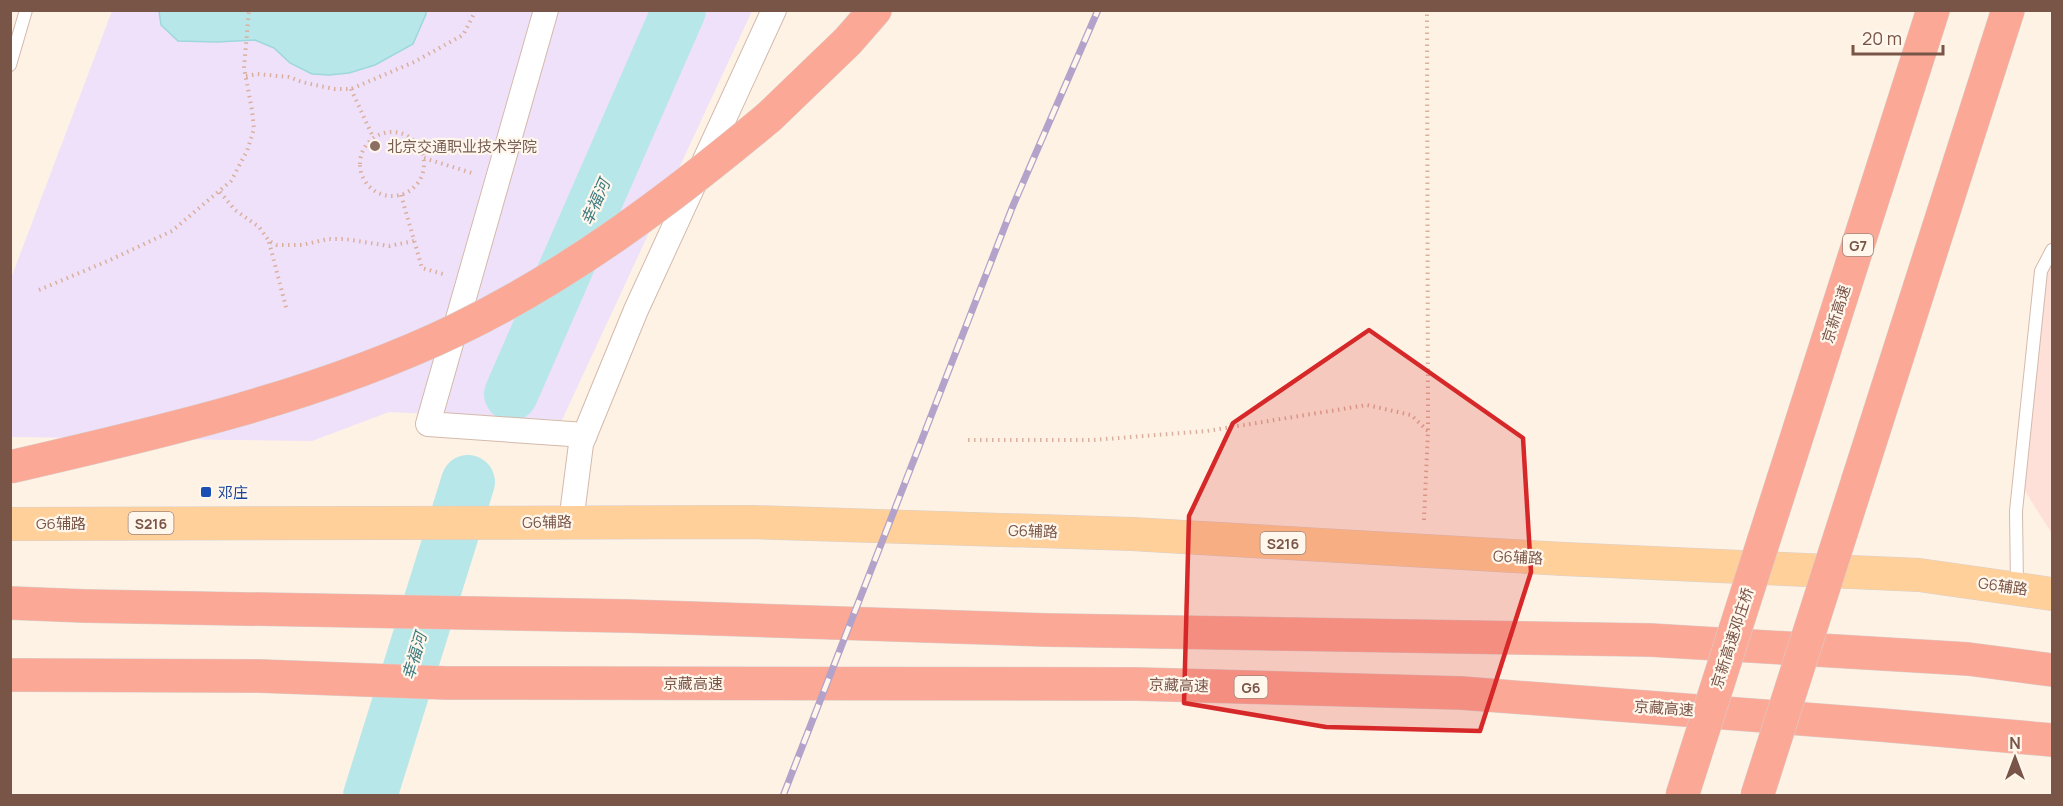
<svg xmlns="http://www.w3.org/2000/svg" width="2063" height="806" viewBox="0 0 2063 806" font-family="Manrope,'Noto Sans SC',sans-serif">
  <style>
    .commercial { fill: #ffe0d8 }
    .education { fill: #efe1fa }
    .water { fill: #b7e7e9; stroke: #9dd8dc; stroke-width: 1.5 }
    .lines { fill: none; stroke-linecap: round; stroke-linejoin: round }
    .river { stroke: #b7e7e9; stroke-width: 54 }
    .lane-casing { stroke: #d3baac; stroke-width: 14 }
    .street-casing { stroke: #d3baac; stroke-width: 26 }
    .primary-casing { stroke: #d9cfcc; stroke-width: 34 }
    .highway-casing { stroke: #d9cfcc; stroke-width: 34 }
    .path { stroke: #dbaf9d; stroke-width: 4; stroke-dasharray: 1.5 4.5; stroke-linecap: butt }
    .lane { stroke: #fff; stroke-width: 12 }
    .street { stroke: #fff; stroke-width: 24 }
    .primary { stroke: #ffd09a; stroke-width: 33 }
    .highway { stroke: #fca897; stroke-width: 33 }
    .rail-casing { stroke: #b3a2c9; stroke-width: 7 }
    .rail { stroke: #fff6ec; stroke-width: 4.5; stroke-dasharray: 14; stroke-linecap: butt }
    .highway-bridge-casing { stroke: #d9cfcc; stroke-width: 34; stroke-linecap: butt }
    .highway-bridge { stroke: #fca897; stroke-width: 33 }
    .marked { fill: #d62828; fill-opacity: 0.2; stroke: #d62828; stroke-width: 4.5; stroke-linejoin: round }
    .education-dot { fill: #8d6e63; stroke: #fff6ec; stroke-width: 2 }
    .transit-dot { fill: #1a4fb4; stroke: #fff6ec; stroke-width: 2 }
    .labels { text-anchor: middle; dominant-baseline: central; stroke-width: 4.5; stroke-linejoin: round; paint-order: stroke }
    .shield { fill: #fff6ec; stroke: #a18579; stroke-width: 1.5 }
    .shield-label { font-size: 14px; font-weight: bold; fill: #795548 }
    .education-label { font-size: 15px; fill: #785e54; stroke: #fff6ec; text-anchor: start }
    .street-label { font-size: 15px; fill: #795548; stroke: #fff6ec }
    .transit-label { font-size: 15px; fill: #164399; stroke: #fff6ec; text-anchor: start }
    .water-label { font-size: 16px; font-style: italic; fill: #3a7a7f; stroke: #fff6ec }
  </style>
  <rect width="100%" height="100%" fill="#fef2e5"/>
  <path class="commercial" d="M2052 229V534L2020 483Z"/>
  <path class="education" d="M112 11H752L562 420 389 412 312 441 11 437 10 281Z"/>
  <path class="water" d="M426 10V14L413 44 375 65 349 73 329 75 312 74 290 63 274 48 255 40 217 42 178 41 161 25 159 11Z"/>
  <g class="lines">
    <path class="river" d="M511 394 679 10
      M370 796 468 482"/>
    <g class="lane-casing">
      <path id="lane" d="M10 65 26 10
        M2017 586 2016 511 2041 271 2052 250"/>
    </g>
    <g class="street-casing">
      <path id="street" d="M546 10 428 424 585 435
        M571 522 581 444 636 310 774 10"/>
    </g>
    <g class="primary-casing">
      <path id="primary" d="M10 524 750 522 1132 534 1564 559 1919 575 2052 594"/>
    </g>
    <g class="highway-casing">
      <path id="highway" d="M769 117 848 41 875 10
        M1783 480 1933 10
        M1858 480 2008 10
        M10 603 85 606 626 616 1047 630 1650 640 1968 659 2052 670
        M10 675 259 676 447 683 1137 684 1461 693 1881 725 2052 740"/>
    </g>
    <path class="path" d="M246 76 257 74 289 77 302 82 334 89H351L414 62 463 35 476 10
      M351 89 373 137
      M360 164a32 32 0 1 1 64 0a32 32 0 1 1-64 0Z
      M424 158 472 173
      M220 192 235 210 259 227 269 241 277 245H302L328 239H345L389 246 414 241
      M401 195 422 268 443 274
      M269 242 287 311
      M39 290 110 260 172 231 231 181 247 151 254 129 252 110 244 68 249 10
      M968 440H1093L1207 431 1367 405 1411 415 1428 431
      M1424 520 1428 431 1427 10"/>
    <use href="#lane" class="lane"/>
    <use href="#street" class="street"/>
    <use href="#primary" class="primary"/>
    <use href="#highway" class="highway"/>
    <g class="rail-casing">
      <path id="rail" d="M783 796 1012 208 1098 10"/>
    </g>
    <use href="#rail" class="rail"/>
    <g class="highway-bridge-casing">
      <path id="highway-bridge" d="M10 467C158 433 319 396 456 330 570 275 672 198 769 117
        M1682 796 1783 480
        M1757 796 1858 480"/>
    </g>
    <use href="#highway-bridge" class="highway-bridge"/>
  </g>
  <path class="marked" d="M1369 330 1523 438 1531 572 1480 731 1326 727 1184 703 1189 516 1233 423Z"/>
  <circle class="education-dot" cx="375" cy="146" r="6"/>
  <rect class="transit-dot" x="200" y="486" width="12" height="12" rx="3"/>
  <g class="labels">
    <g class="shield">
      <rect x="1843" y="234" width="30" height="22" rx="4.5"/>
      <rect x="128.5" y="512" width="45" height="22" rx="4.5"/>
      <rect x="1260.5" y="532" width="45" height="22" rx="4.5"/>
      <rect x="1234.5" y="676" width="33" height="22" rx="4.5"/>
    </g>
    <g class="shield-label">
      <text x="1858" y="245">G7</text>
      <text x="151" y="523">S216</text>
      <text x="1283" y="543">S216</text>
      <text x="1251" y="687">G6</text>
    </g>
    <g class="education-label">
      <text x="387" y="146">北京交通职业技术学院</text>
    </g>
    <g class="street-label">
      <text transform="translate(1836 314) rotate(-72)">京新高速</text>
      <text transform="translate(547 522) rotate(-1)">G6辅路</text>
      <text x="61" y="523">G6辅路</text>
      <text transform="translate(1033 531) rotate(2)">G6辅路</text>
      <text transform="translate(1518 557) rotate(3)">G6辅路</text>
      <text transform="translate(2003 586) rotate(8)">G6辅路</text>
      <text transform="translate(1732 638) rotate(-72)">京新高速邓庄桥</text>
      <text x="693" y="683">京藏高速</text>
      <text transform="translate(1179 685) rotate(2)">京藏高速</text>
      <text transform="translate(1664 708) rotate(4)">京藏高速</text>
    </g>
    <g class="transit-label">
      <text x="218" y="492">邓庄</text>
    </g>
    <g class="water-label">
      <text transform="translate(595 202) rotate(-66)">幸福河</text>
      <text transform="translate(414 656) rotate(-73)">幸福河</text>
    </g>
  </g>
  <rect width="2063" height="806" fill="none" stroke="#795548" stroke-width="24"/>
  <g transform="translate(2015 758)" stroke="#fff6ec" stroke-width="4.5" paint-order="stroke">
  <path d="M0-4.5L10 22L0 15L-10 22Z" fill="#795548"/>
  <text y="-9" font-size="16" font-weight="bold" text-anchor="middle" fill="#795548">N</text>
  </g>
  <path d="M1853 45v9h90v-9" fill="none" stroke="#795548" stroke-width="3"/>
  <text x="1862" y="45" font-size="18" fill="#795548" stroke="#fff6ec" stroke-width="4.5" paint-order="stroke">20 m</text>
</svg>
